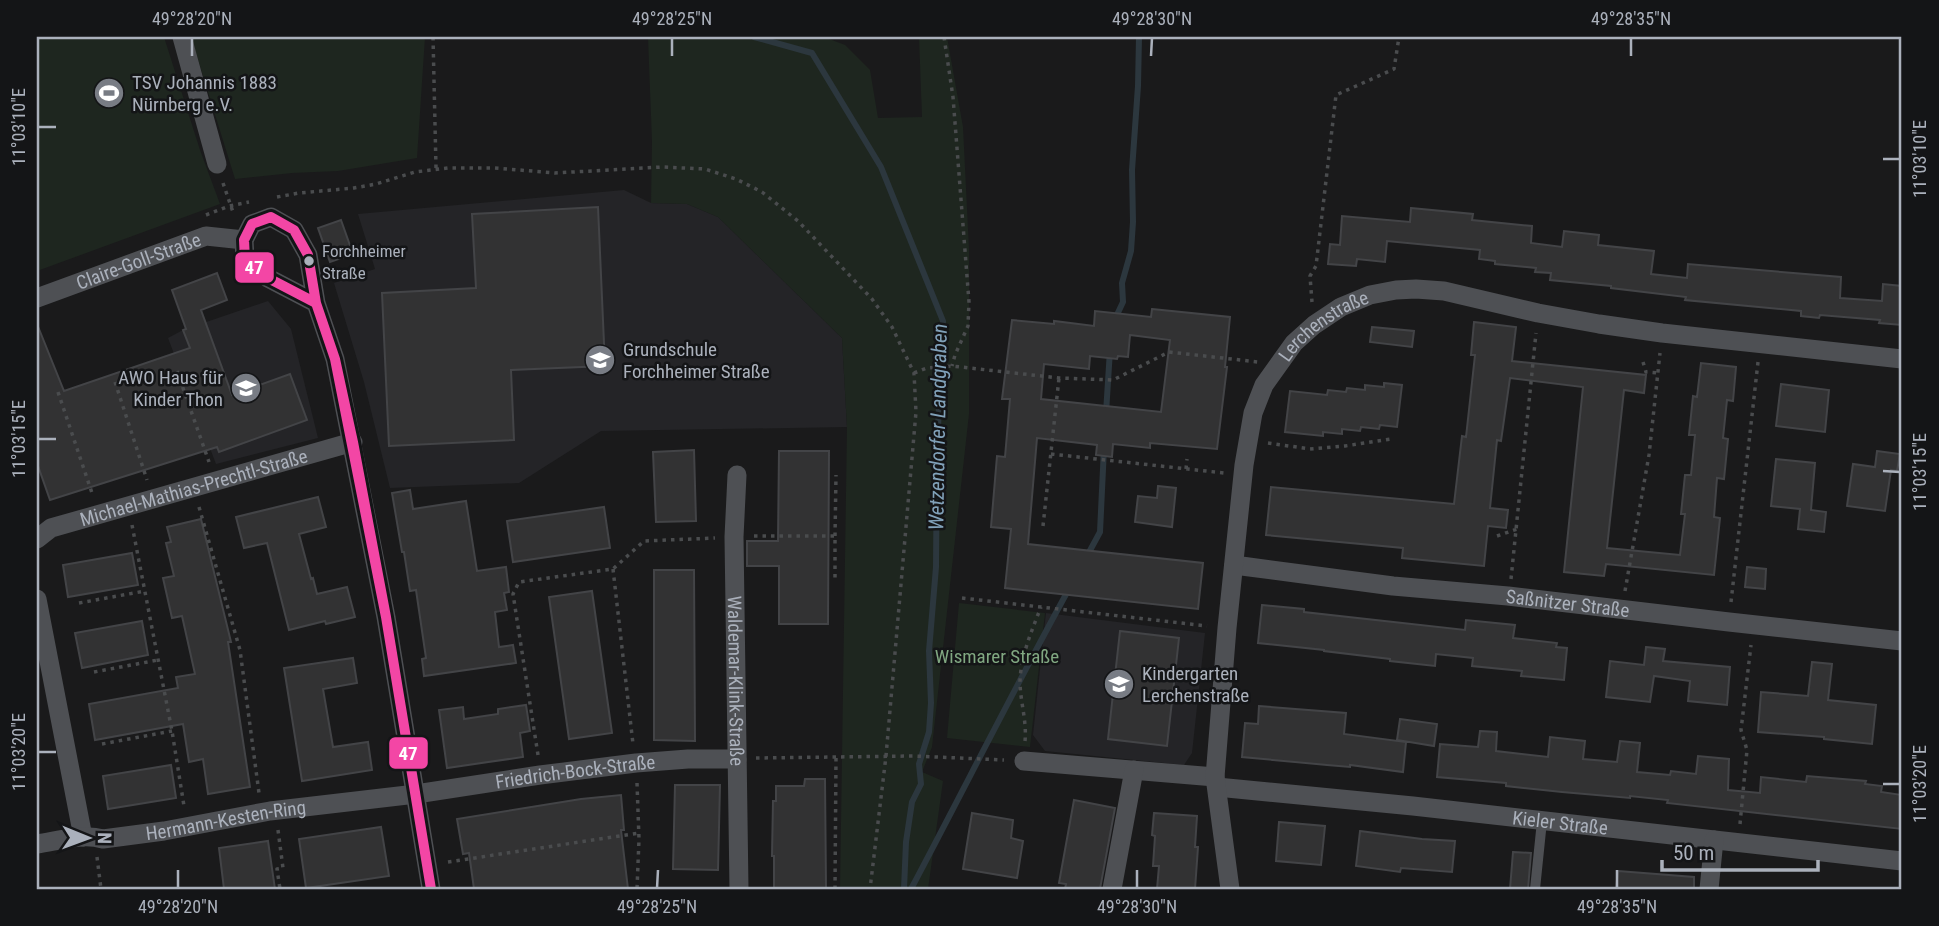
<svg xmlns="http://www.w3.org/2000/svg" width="1939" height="926" viewBox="0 0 1939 926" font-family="'Roboto Condensed',sans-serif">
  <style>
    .built { fill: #242427 }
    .green { fill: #1e261f }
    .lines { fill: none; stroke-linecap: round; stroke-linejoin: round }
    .stream { stroke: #2c373e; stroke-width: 6 }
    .building { fill: #323233; stroke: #434447; stroke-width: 2; fill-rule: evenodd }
    .path { stroke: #4a4c4e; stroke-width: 3.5; stroke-dasharray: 3.5 5; stroke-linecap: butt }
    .lane { stroke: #4e5054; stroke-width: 10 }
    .street { stroke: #4e5054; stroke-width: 19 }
    .bus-1-casing { stroke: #141517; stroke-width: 16 }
    .bus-1 { stroke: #f346a5; stroke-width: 10 }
    .ticks { fill: none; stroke: #abb1bc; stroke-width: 2.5 }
    .bus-dot { fill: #abb1bc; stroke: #141517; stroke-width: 2.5 }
    .labels { text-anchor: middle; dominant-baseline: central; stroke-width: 5; stroke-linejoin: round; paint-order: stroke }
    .bus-label { font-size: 17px; fill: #abb1bc; stroke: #141517; text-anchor: start }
    .poi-label { font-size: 19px; fill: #abb1bc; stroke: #141517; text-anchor: start }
    .street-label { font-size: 19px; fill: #abb1bc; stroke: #141517 }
    .park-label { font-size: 19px; fill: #81a882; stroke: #141517 }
    .water-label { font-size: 21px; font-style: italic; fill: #81a1b9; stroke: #141517 }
    .line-badge { stroke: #141517; stroke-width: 2.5 }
    .badge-label { font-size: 19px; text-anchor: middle; font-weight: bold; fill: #fff }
    .neatline { fill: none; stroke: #abb1bc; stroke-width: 2.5 }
    .ticks-label { font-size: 18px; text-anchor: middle; fill: #abb1bc }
  </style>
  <rect width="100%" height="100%" fill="#1a1a1b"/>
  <path class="built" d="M624 190 651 203 687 204 718 217 842 338 847 427 601 431 519 483 390 488 364 382 334 283 375 269 358 214Z
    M268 301 291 329 318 438 216 464 168 338 183 330Z
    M1046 613 1205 633 1192 753 1184 765 1045 751 1033 735Z"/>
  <path class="green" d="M37 37H164L200 150 220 204 37 271Z
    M191 37H425L417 158 338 171 292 173 235 179Z
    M648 37H824L845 45 870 70 878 118 922 117 919 37H947L963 127 969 249V414L932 747 922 772 943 781 928 889H840L847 427 842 338 718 217 687 204 651 203 652 142Z
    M959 603 1045 613 1030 747 947 738Z"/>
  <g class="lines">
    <path class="stream" d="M754 37 812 53 881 167 943 321 937 449 936 567 929 651 931 703 929 732 919 764 921 784 912 802 906 842 904 889
      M1115 319 1123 302 1122 283 1131 251 1133 222 1132 170 1138 86 1139 37
      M1106 413 1110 350
      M1087 556 1100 532 1104 448
      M911 889C964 789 1015 687 1070 587"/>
  </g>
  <path class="building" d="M598 207 605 366 511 370 514 440 389 446 382 293 476 288 472 214Z
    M1411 208 1473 214 1472 220 1532 226 1531 243 1562 247 1564 231 1599 235 1598 245 1654 251 1651 274 1687 278 1688 264 1841 277 1840 298 1882 301 1883 284 1902 286V325L1879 323 1880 320 1820 315 1819 318 1801 316V311L1685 300 1686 297 1611 288V286L1550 280 1551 273 1535 272 1536 268 1495 264V261L1479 259 1480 250 1387 241 1385 262 1357 259 1356 266 1328 264 1330 244 1340 245 1342 216 1410 222Z
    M341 220 353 254 330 262 318 228Z
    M217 273 227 300 201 310 232 395 290 374 307 420 219 452 217 447 50 500 37 463V324L64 391 190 348 183 330 186 329 172 290Z
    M1152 309 1230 317 1225 367H1227L1217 449 1150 443V448L1113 444 1112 457 1096 455 1097 445 1037 438 1028 544 1203 563 1198 609 1005 588 1011 529 991 527 997 456 1005 457 1010 399H1002L1012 320 1054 324V321L1094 326 1095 311 1151 317ZM1130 335 1170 340 1161 412 1041 399 1044 364 1089 369 1090 356 1117 359 1118 356 1128 357Z
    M1474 322 1516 327 1512 361 1646 375 1644 393 1624 390 1607 548 1680 555 1685 514H1681L1685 475H1691L1695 435H1689L1693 396 1697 397 1701 363 1736 367 1733 401 1727 400 1723 438 1728 439 1724 479 1717 478 1714 517 1720 518 1714 575 1606 564 1604 576 1564 572 1583 387 1510 378 1501 441 1497 440 1490 508 1508 510 1506 528 1488 526 1484 566 1402 558 1403 548 1266 535 1271 487 1454 504 1462 436 1466 437 1475 355H1471Z
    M1372 327 1414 331 1412 347 1370 342Z
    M1384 383 1402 385 1397 427 1380 425 1379 429 1361 427 1360 431 1342 429V434L1323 432V436L1285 432 1290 391 1327 395 1328 390 1346 392 1347 388 1365 390V385L1384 387Z
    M1781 384 1829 390 1825 432 1776 426Z
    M694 450 696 521 656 522 653 452Z
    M779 451H829L828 624H779V566H747V541H778Z
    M1877 451 1900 454 1897 471 1891 470 1885 511 1847 506 1853 464 1875 467Z
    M1776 459 1815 463 1811 510 1826 512 1824 532 1798 529 1800 509 1771 506Z
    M1158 486 1176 488 1172 527 1135 522 1138 496 1157 498Z
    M410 490 413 509 466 501 477 571 506 567 509 592 504 593 507 610 495 612 499 647 513 645 516 663 424 676 422 659 426 658 416 590 410 591 404 552H402L392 493Z
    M318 497 326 527 299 534 311 579 313 578 317 594 347 587 355 617 326 624 325 621 289 630 267 543 244 548 236 517Z
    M604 507 610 548 513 562 507 521Z
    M201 519 231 642H228L250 787 208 794 203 759 189 762 183 724 95 740 89 704 178 688 176 677 195 674 182 616 172 618 163 578 174 576 166 543 171 542 167 527Z
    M132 553 138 585 68 597 63 565Z
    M1747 567 1766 569 1765 589 1745 587Z
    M654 570H694L695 741 654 740Z
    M592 591 612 733 569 739 549 597Z
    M1262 605 1304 609V612L1465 630 1466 620 1515 625 1513 638 1557 643 1556 647 1567 648 1564 680 1521 676 1522 671 1472 666 1473 658 1436 654 1435 666 1390 661V659L1324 651V650L1258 643Z
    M142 621 148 655 82 668 75 633Z
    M1120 631 1179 638 1167 746 1108 739Z
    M1646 647 1665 649 1663 661 1730 667 1727 705 1688 701 1690 681 1654 676 1650 702 1606 697 1610 661 1644 665Z
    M353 658 357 683 323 689 333 747 368 742 372 770 302 781 284 668Z
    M1812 662 1832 664 1828 700 1876 705 1872 744 1824 739V737L1758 732 1761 692 1808 696Z
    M526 705 530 731 520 733 523 757 447 768 439 710 463 707 464 719 498 714V709Z
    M1259 706 1346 713 1344 734 1406 742 1403 772 1350 765V767L1327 765 1242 757 1245 723 1258 724Z
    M1400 719 1437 724 1434 746 1397 740Z
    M1480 731 1497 732 1496 751 1548 757 1550 737 1585 741 1583 759 1617 762 1620 741 1640 743 1637 772 1670 775 1671 771 1696 774 1698 756 1729 759 1728 790 1760 793 1761 777 1806 782 1807 776 1866 781 1865 784 1882 786 1881 792 1902 795V829L1667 803 1668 800 1630 796V798L1562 792 1506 786V783L1437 777 1440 744 1478 747Z
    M171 765 176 798 108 809 103 776Z
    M805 779H825L826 889H774V856H772L773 801H776V786H804Z
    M675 785H720L718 870 673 869Z
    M621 795 624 830H621L628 889H474L469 853 463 854 457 819 581 799Z
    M1074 800 1115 808 1100 889H1065L1066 884 1059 883Z
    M972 813 1013 820 1011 838 1023 841 1017 878 963 869Z
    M1154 813 1197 816 1195 847H1198L1195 889H1157L1159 866H1153L1155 836 1152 835Z
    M1279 822 1325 826 1321 865 1276 861Z
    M381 827 389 876 306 888 299 839Z
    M1360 831 1422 839 1455 841 1452 872 1401 868 1400 872 1356 866Z
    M268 841 275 889H224L219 848Z
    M1513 852 1531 853 1528 889H1510Z
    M1618 871 1694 877V889H1616Z"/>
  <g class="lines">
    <path class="path" d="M433 37 436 168
      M944 37 953 97 969 302 968 326 955 355 952 366
      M223 183 234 215
      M277 197 299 193 354 188 376 184 415 172 448 168H495L555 173 662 167 705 169 736 179 762 192 798 221 872 299 892 327 914 373 916 412 886 756 870 889
      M206 215 229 206 249 202
      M1312 302 1310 276 1316 266 1336 95 1394 69 1399 37
      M1643 362 1646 372 1658 373
      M177 371 209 462
      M914 373 927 368 952 366 1059 378 1113 380 1169 352 1258 362
      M115 382 147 480
      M58 392 93 496
      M1268 443 1310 449 1345 446 1391 439
      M1051 454 1224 473
      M1186 469 1187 459
      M199 507 240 650 259 793
      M132 525 172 731 184 806
      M1043 526 1059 378
      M754 536H835V581
      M835 536 836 475
      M1497 536 1517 529
      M613 569 633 744
      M1511 579 1536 333
      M1625 591 1649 455 1660 353
      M962 598 1207 626
      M1731 602 1758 362
      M79 603 145 591
      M94 672 158 660
      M1025 741C1027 721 1020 701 1020 681 1021 655 1032 630 1041 607
      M102 744 172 731
      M538 755 513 594 519 582 613 569 644 541 715 538
      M756 758 913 756 1004 760
      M637 783 639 839 637 889
      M1740 824 1747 750 1741 730 1751 645
      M278 830 283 868 277 869 280 889
      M97 857 101 889
      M448 862 639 833
      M835 889 836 757"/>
    <path class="lane" d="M1535 889 1542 821"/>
    <g class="street">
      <path d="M182 37 217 164"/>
      <path id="s1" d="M37 298 206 236 244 240"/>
      <path d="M316 303 268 278 245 260 244 240 252 224 271 217 294 230 308 255 316 303 335 359 386 617 431 889"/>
      <path id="s2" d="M737 475 734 537 739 889"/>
      <path id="s3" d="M37 539 51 528 353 442"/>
      <path id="s4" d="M1234 565 1393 586 1508 596 1729 622 1902 641"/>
      <path d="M37 599 83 837"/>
      <path d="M1024 761 1215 777"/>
      <path id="s5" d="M1217 787 1413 806 1902 861"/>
      <path id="s6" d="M37 844C58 841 82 833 103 839L164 831 270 811 416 794 540 775 636 763 688 759H737"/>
      <path d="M1112 889 1134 770"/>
      <path id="s7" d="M1230 889 1215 777 1227 628 1244 465 1253 413 1264 385 1294 343 1314 325 1341 307 1370 295 1396 290 1416 289 1444 291 1538 313 1599 324 1662 333 1902 359"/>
      <path d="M1709 889 1714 840"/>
    </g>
    <g class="bus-1-casing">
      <path id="bus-1" d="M271 217 294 230 308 255 316 303 268 278 245 260 244 240 252 224Z
        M316 303 335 359
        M335 359 353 442 386 617
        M335 359 386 617
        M386 617 431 889"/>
    </g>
    <use href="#bus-1" class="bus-1"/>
  </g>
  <path class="ticks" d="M192 56V38M672 56V38M1151 56 1152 38M1631 56V38M38 127H56M1883 159H1900M38 439H56M1883 471 1900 472M38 752H56M1883 784H1900M178 888V870M657 888 658 870M1137 888V870M1617 888V870"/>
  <defs>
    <g id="stadium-disc" transform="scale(1.575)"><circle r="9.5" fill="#787c84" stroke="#141517"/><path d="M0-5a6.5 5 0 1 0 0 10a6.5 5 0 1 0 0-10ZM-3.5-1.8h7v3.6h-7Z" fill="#fff"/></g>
    <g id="school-disc" transform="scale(1.575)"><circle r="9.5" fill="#787c84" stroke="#141517"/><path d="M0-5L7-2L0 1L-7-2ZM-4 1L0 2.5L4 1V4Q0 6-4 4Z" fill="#fff"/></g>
  </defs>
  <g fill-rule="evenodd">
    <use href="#stadium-disc" x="109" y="93"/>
    <use href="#school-disc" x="600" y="360"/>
    <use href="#school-disc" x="246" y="388"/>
    <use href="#school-disc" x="1119" y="684"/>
  </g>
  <circle class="bus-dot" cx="309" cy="261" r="6"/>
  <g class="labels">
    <g class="bus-label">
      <text x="322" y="251">Forchheimer<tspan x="322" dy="22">Straße</tspan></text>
    </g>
    <g class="poi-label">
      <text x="132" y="82">TSV Johannis 1883<tspan x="132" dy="22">Nürnberg e.V.</tspan></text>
      <text x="623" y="349">Grundschule<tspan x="623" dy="22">Forchheimer Straße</tspan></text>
      <text x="223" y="377" text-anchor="end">AWO Haus für<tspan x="223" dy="22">Kinder Thon</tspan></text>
      <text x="1142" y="673">Kindergarten<tspan x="1142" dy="22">Lerchenstraße</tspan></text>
    </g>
    <g class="street-label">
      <text stroke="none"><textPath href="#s1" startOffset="108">Claire-Goll-Straße</textPath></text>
      <text stroke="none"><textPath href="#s7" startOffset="595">Lerchenstraße</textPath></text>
      <text stroke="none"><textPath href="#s3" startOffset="166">Michael-Mathias-Prechtl-Straße</textPath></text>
      <text stroke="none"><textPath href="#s4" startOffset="336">Saßnitzer Straße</textPath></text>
      <text stroke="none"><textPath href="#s2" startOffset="206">Waldemar-Klink-Straße</textPath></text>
      <text stroke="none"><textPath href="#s6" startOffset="544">Friedrich-Bock-Straße</textPath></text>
      <text stroke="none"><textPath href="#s6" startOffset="191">Hermann-Kesten-Ring</textPath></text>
      <text stroke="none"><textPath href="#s5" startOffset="345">Kieler Straße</textPath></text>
    </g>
    <g class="park-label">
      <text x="997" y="656">Wismarer Straße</text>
    </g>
    <g class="water-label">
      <text transform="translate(938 427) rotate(-89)">Wetzendorfer Landgraben</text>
    </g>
  </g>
  <g class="line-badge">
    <rect x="234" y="251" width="41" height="33" rx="7" fill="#f346a5"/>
    <rect x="388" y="736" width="41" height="34" rx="7" fill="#f346a5"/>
  </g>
  <g class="badge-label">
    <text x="254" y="274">47</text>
    <text x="408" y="760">47</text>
  </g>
  <rect width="1939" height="926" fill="none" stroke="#141517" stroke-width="77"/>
  <g transform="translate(88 838) rotate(91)" stroke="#141517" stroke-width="5" paint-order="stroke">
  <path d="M0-5L12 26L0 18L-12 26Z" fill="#abb1bc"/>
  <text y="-10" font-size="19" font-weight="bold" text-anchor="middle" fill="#abb1bc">N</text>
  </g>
  <path d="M1662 860v10h156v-10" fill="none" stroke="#abb1bc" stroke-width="3.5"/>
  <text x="1673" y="860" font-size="21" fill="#abb1bc" stroke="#141517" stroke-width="5" paint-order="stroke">50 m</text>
  <rect x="38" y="38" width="1862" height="850" class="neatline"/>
  <g class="ticks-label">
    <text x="192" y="25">49°28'20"N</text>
    <text x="672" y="25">49°28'25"N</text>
    <text x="1152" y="25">49°28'30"N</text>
    <text x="1631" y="25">49°28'35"N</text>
    <text transform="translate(19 127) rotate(-90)" y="6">11°03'10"E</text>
    <text transform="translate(1920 159) rotate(-90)" y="6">11°03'10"E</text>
    <text transform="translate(19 439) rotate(-90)" y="6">11°03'15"E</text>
    <text transform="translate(1920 472) rotate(-90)" y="6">11°03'15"E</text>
    <text transform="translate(19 752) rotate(-90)" y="6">11°03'20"E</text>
    <text transform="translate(1920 784) rotate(-90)" y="6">11°03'20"E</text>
    <text x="178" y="913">49°28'20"N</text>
    <text x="657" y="913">49°28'25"N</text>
    <text x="1137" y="913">49°28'30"N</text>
    <text x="1617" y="913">49°28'35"N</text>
  </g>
</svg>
